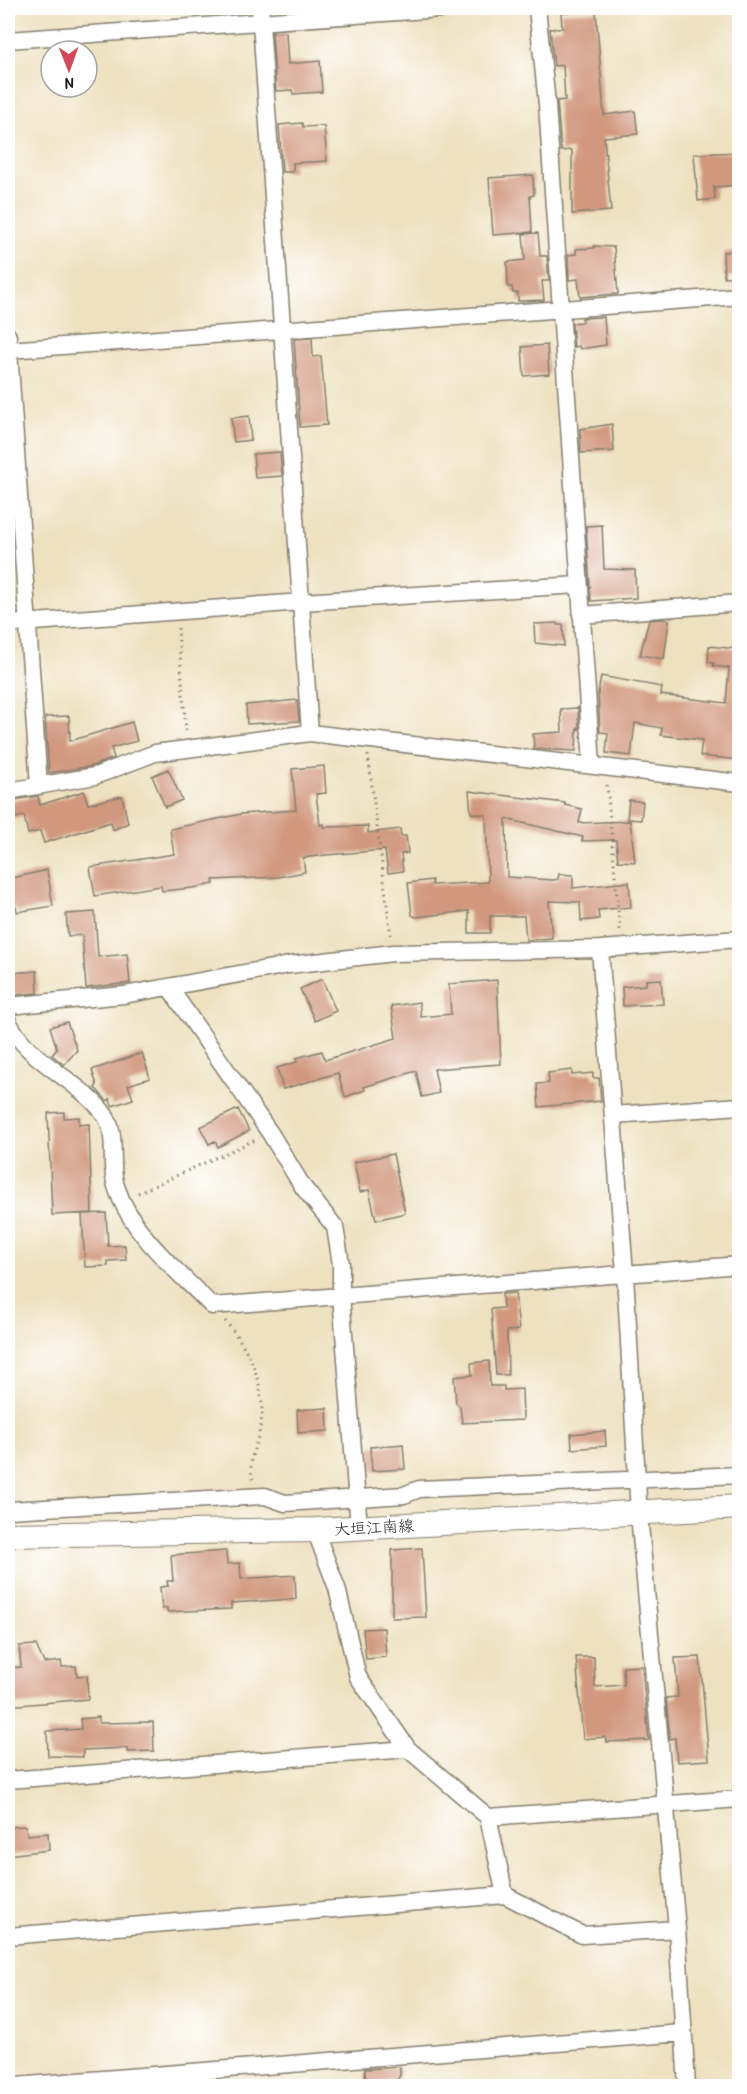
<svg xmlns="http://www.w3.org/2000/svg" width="747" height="2094" viewBox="0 0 747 2094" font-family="'Patrick Hand','Klee One',sans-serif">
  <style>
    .building { fill: #d1987f }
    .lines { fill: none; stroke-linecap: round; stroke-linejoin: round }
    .minor-casing { stroke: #857e6e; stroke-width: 19 }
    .secondary-casing { stroke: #857e6e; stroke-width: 26 }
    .path { stroke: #857e6e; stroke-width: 3; stroke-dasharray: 1.5 4.5; stroke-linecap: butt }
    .minor { stroke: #fff; stroke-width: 16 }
    .secondary { stroke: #fff; stroke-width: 24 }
    .labels { text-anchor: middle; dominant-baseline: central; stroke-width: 5; stroke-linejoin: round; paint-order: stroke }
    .street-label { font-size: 16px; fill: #1c1c1c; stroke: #fff }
  </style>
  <rect width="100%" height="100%" fill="#fff"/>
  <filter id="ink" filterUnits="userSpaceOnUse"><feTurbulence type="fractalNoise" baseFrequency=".0167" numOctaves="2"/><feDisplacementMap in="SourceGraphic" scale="12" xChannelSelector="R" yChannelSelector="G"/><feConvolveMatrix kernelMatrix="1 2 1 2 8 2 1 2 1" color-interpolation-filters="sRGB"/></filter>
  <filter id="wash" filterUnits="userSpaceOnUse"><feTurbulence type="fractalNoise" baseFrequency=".008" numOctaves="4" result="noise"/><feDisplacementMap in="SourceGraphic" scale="24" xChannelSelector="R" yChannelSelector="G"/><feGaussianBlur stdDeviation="1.35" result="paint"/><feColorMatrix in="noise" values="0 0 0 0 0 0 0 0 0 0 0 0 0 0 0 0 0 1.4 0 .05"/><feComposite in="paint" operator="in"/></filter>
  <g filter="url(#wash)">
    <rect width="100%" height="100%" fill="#eee1c0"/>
    <g id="blocks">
      <path class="building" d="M596 11 604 115 635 111 638 134 604 137 611 211 572 214V150L561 151 557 101 565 100 563 65 554 66 550 29 562 28 561 13Z
        M286 32 288 64 320 61 322 92 293 94 292 90 276 91 272 33Z
        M302 123 303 127 324 126 327 161 293 163V172H282L279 125Z
        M740 152V185L714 187 715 199 698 201 694 154Z
        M533 175 534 195 530 196 532 232 493 235 489 178Z
        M538 233 540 256H547L549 281H542L544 300 518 301V293H513L512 287H508L507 262 525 260 523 234Z
        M594 246 614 247 618 294 580 297 578 279 569 280 568 255 576 254V249L594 248Z
        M740 251V276L724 277 723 252Z
        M604 317 606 345 580 349 579 346 574 347 572 323 582 322V318Z
        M312 338 313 357 321 356 327 425 300 427 294 339Z
        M547 345 549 374 524 376 522 347Z
        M249 416 251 440 234 442 231 418Z
        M612 424 614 451 581 453 580 429Z
        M280 452 282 476 255 478 253 454Z
        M602 525 604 569 635 570 636 598 591 601 586 526Z
        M661 619 669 620 664 659 640 655 649 620Z
        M557 623 558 625H563L564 646 535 643 534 624Z
        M709 646 738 649 736 666H740V760L700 756 702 740 661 735 662 728 635 723 631 756 606 753 608 733 600 732 598 693 601 676 662 687 661 695 726 703 729 668 713 666 714 663 708 662Z
        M297 700 299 721 247 724 246 705Z
        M578 708 579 729 577 728 576 751 534 749 533 734 562 732 561 709Z
        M69 716 70 741 132 722 137 741 111 748 114 758 92 766 49 773 45 717Z
        M324 766 326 793 316 794 320 825 324 824V827L368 826V833L400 829 401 836H406L408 853 401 854 403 871 388 873 385 850 326 855 303 858 305 872 278 877 213 880 214 884 193 888 162 891 161 886 95 896 90 867 174 854 170 829 241 814 296 810 292 769Z
        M168 769 182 800 165 807 152 776Z
        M84 791 88 804 122 796 128 823 113 830 111 822 44 843 40 831 28 834 24 816 8 819V801L38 796 40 805Z
        M469 791 565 803V805L582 809 579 823 630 821 635 862 618 861 616 840 582 841 583 837 506 819 507 877 554 880 558 879 559 874 573 875V888L629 882 631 907 598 910 599 919 581 921 580 902 549 901 552 938 526 940 524 916H490V933H469V911L416 917 412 915 408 883 432 880V885L488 882 486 815 471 813Z
        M629 800 643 802 641 820 627 819Z
        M47 870 53 906 17 912 16 907 8 909V879Z
        M95 912 98 957 127 954 130 983 86 988 82 935 68 936 66 914Z
        M37 971 38 993 8 996V973Z
        M322 979 336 1011 315 1021 300 989Z
        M661 979 663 1004 623 1006 622 987 646 985V980Z
        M497 980 501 1064 434 1069 439 1093 422 1097 416 1071 364 1087 365 1090 345 1097 338 1073 283 1089 277 1068 297 1062 296 1058 322 1051 325 1060 396 1038 391 1006 419 1002 421 1017 451 1014 449 984Z
        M67 1022 77 1050 64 1065 52 1055 57 1049 50 1027Z
        M142 1053 150 1078 128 1085 133 1099 112 1106 110 1099 107 1101 95 1088 97 1085 92 1070Z
        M572 1070V1075L593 1073V1078H599L601 1101 539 1107 537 1084 549 1083 548 1073Z
        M238 1109 249 1131 218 1147 215 1141 209 1144 200 1127Z
        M64 1112V1118L79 1117V1125L89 1124 92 1213 52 1215 48 1113Z
        M393 1154 405 1213 376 1220 369 1190 360 1192 354 1162Z
        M106 1213 108 1246 125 1245 126 1260 108 1261V1266L85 1267 82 1214Z
        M515 1293 519 1330 507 1331 508 1375H496L491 1309 503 1308 502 1294Z
        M489 1361 490 1386H504V1390L522 1389 523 1420 462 1423 460 1407 456 1403 454 1377 472 1375 471 1363Z
        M327 1408 328 1431 298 1433 297 1410Z
        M605 1431 606 1446 572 1449 571 1434Z
        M403 1444 405 1469 372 1471 370 1447Z
        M422 1548 426 1617 392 1618V1550Z
        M226 1551 227 1564 240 1563 241 1579 295 1575 296 1599 231 1603V1609L167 1612V1608L162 1609 160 1587 168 1586 167 1581H173L171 1555Z
        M384 1628 386 1657 366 1659 363 1629Z
        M36 1645 44 1663 61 1661 62 1667 76 1666 77 1676 87 1675 88 1699 8 1706V1668L21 1667 19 1646Z
        M576 1657H594L595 1687 624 1685 623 1667 642 1666 649 1740 606 1742 605 1737 583 1739Z
        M700 1657 709 1760 677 1762 675 1738 670 1739 666 1698 678 1697 675 1658Z
        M99 1717V1723L153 1722 154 1751 127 1752V1748L83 1750V1757L48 1756 47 1731 81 1729 80 1719Z
        M26 1826 27 1835 48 1833 49 1850 8 1855V1827Z
        M400 2067V2075L394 2086H366L365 2069Z"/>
    </g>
  </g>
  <g filter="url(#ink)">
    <use href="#blocks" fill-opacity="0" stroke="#857e6e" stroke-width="1.5"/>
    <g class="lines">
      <g class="minor-casing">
        <path id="minor" d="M260 8 310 733
          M537 8 547 104 592 765
          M8 40 454 8
          M8 336 39 786
          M8 350 740 296
          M581 615 740 603
          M8 624 302 602 579 585
          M8 791 95 776 155 753 310 733 740 783
          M600 949 625 1274 639 1514 677 1929 687 2086
          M169 987 270 1133 303 1187 335 1227 341 1264V1295L359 1528
          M8 1006 124 995 289 965 393 953 600 949 740 939
          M8 1021C27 1061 75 1078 102 1111 120 1133 108 1162 116 1186 131 1234 178 1271 212 1306L740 1265
          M614 1115 740 1106
          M8 1510 265 1496 285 1503 404 1495 419 1489 740 1475
          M315 1530 337 1588 358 1677 408 1749 488 1817 505 1895
          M8 1780 408 1749
          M488 1817 740 1799
          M8 1936 505 1895 582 1935 677 1929
          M15 2086 682 2033"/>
      </g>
      <g class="secondary-casing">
        <path id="secondary" d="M8 1535 315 1530 740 1507"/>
      </g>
      <path class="path" d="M178 628 186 732
        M368 755 391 936
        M607 785 620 931
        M138 1193 255 1140
        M225 1321C251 1350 268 1391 260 1429 256 1449 247 1459 253 1479"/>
      <use href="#minor" class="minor"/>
      <use href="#secondary" class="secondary"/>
    </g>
  </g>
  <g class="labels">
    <g class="street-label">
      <text transform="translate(374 1527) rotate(-3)">大垣江南線</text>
    </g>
  </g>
  <rect width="747" height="2094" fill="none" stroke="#fff" stroke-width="30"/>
  <g transform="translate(69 69) rotate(179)"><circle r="28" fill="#ffffff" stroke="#a4a4a4" stroke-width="1.5"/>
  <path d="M0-4.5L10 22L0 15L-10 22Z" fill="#d1495b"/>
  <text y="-9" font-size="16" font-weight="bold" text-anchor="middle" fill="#1c1c1c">N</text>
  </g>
</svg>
